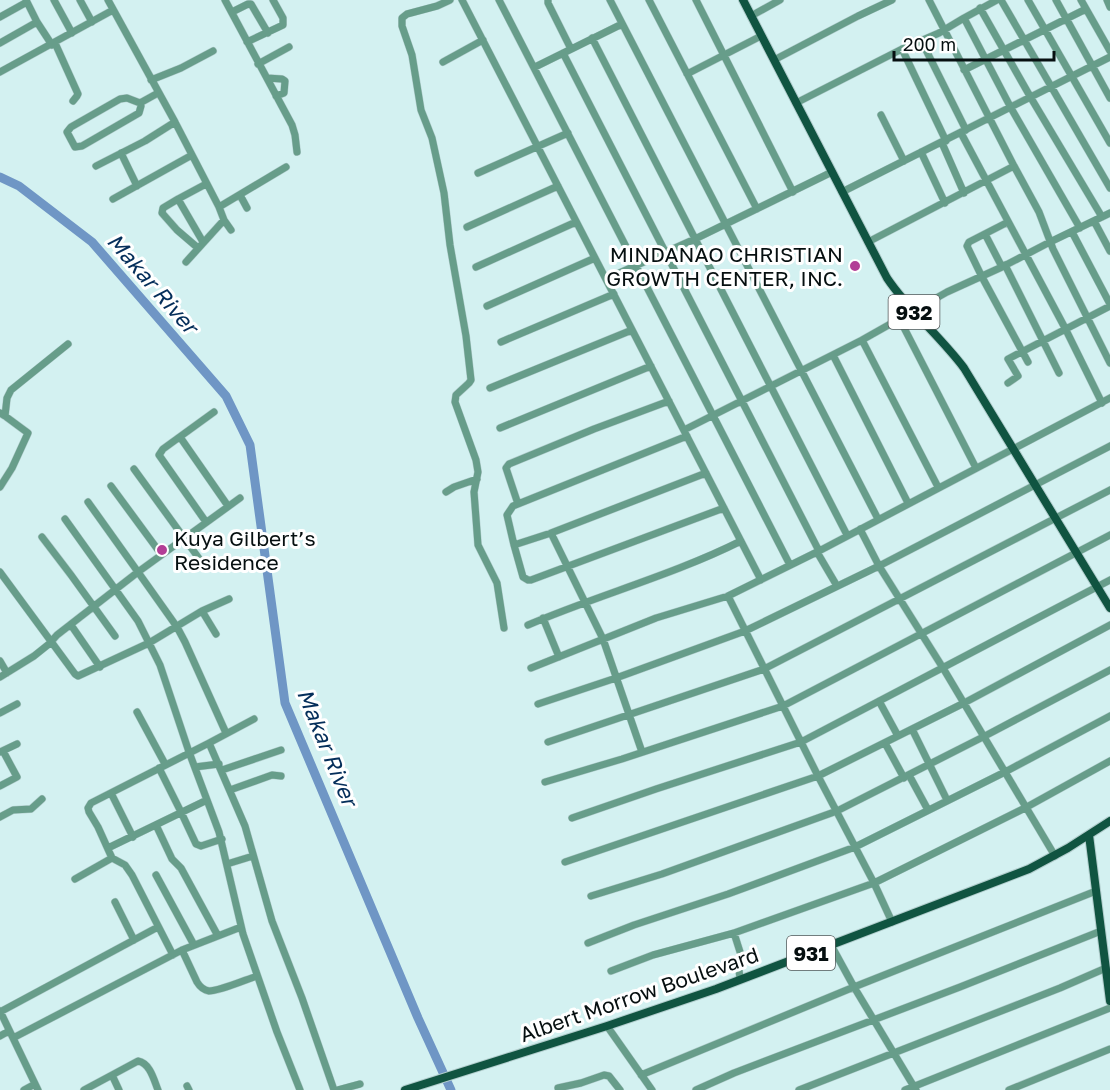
<svg xmlns="http://www.w3.org/2000/svg" width="1110" height="1090" viewBox="0 0 1110 1090" font-family="'Golos Text',sans-serif">
  <style>
    .lines { fill: none; stroke-linecap: round; stroke-linejoin: round }
    .river { stroke: #6f96c5; stroke-width: 9 }
    .minor-casing { stroke: #b2cdcd; stroke-width: 8 }
    .major-casing { stroke: #b2cdcd; stroke-width: 10 }
    .minor { stroke: #679d8a; stroke-width: 7 }
    .major { stroke: #105441; stroke-width: 8 }
    .poi-dot { fill: #b23e96; stroke: #fff; stroke-width: 2 }
    .labels { text-anchor: middle; dominant-baseline: central; stroke-width: 6; stroke-linejoin: round; paint-order: stroke }
    .shield { fill: #fff; stroke: #515758; stroke-width: 1.5 }
    .shield-label { font-size: 20px; font-weight: bold; fill: #060f10 }
    .poi-label { font-size: 21px; fill: #060f10; stroke: #fff; text-anchor: end }
    .street-label { font-size: 21px; fill: #060f10; stroke: #fff }
    .water-label { font-size: 22px; font-style: italic; fill: #042e5a; stroke: #fff }
  </style>
  <rect width="100%" height="100%" fill="#d3f1f1"/>
  <g class="lines">
    <path class="river" d="M0 177 19 186 92 242 226 396 250 445 285 703 418 1018 451 1090"/>
    <g class="minor-casing">
      <path id="minor" d="M26 0 37 22 52 45
        M54 0 72 33
        M80 0 92 22
        M108 0 175 122 219 207 224 220 231 230
        M225 0 292 125 295 135 297 152
        M450 0 437 6 407 14 402 18V26L412 55 421 110 432 138 444 193 450 245 466 336 471 380 469 383 456 395 455 402 476 460 478 472 474 492 478 545 497 583 504 628
        M462 0 761 580
        M499 0 790 565
        M548 0V3L571 49
        M610 0 878 519
        M649 0 757 209
        M696 0 793 192
        M929 0 1014 166 1039 212 1053 249 1110 363
        M1001 0 1110 188
        M1028 0 1110 143
        M1056 0 1110 98
        M1081 0 1110 51
        M1107 0 1110 7
        M980 8 1031 98 1102 217
        M232 12 248 4H251L268 33
        M751 16 780 0
        M0 17 27 2
        M964 18 1011 108 1080 228
        M592 38 847 535
        M921 40 966 130
        M247 42 283 25V18L273 0
        M0 43 37 22
        M55 43 78 94 77 96 73 101
        M902 49 946 141
        M563 53 819 551
        M774 60 858 16 892 0
        M443 62 483 40
        M258 64 289 47
        M535 67 622 24
        M964 70 1086 9
        M0 72 113 10
        M687 74 761 36
        M267 78 282 79 285 81 284 93 276 96
        M151 80 181 68 213 51
        M127 98 140 103 141 106 139 113 82 146 75 147 67 132 71 127 120 99Z
        M140 103 158 93
        M796 103 902 49 939 33 964 18 997 0
        M881 115 904 161
        M961 133 1065 328 1102 403
        M942 143 964 193
        M921 152 945 203
        M121 153 137 186
        M96 166 145 141 175 122
        M478 173 568 133
        M842 192 1110 57
        M240 195 247 208
        M113 199 192 155
        M178 199 163 208 162 213 177 230 198 248
        M219 207 286 167
        M1094 221 1110 251
        M1008 222 969 242 967 246 982 277 1028 362
        M467 227 558 186
        M1072 232 1110 304
        M985 234 1002 267
        M203 242 178 199 206 184
        M868 242 1014 166
        M186 262 224 220
        M1005 265 1059 373
        M476 267 576 222
        M606 279 695 239 832 172
        M487 306 595 258
        M900 320 976 468
        M862 340 938 487
        M501 342 614 294
        M833 355 908 503
        M1008 383 1018 376 1008 359 1110 306
        M490 388 632 330
        M0 413 5 416 28 433 12 468 0 487
        M5 416 7 398 11 390 68 344
        M500 428 651 366
        M684 430 862 340 947 292 1002 267 1050 242 1110 213
        M687 436 513 506 507 515 514 545 551 533 706 473
        M180 437 228 506
        M134 469 203 564
        M111 486 161 554
        M446 492 454 487 477 479
        M518 504 506 468 509 464 594 429 669 401
        M65 519 138 621 160 665 189 752 219 832 243 934 277 1032 300 1090
        M206 522 159 455 163 449 214 412
        M860 529 879 566 943 668 1055 856
        M551 533 603 639 642 752
        M42 537 71 575 115 636
        M514 545 523 577 528 580H531L724 508
        M817 552 837 586
        M0 572 75 674 78 676 149 643 202 611 229 599
        M728 596 818 776 874 883 892 922
        M202 611 216 634
        M543 618 559 657
        M71 625 100 667
        M528 625C598 595 673 575 741 541
        M0 661 7 673
        M531 668 656 618 728 596 819 551 1110 398
        M0 677 34 656 49 644 57 635 138 572 88 502
        M879 701 898 736
        M538 704 616 678 745 631 879 566 1110 446
        M137 712 165 764
        M0 713 17 704
        M912 729 947 800
        M226 733 185 642 177 627 138 572 240 498
        M548 742 764 669 1110 490
        M209 743 254 719
        M885 743 904 778
        M0 752 17 744
        M195 767 219 764
        M159 768 181 812 196 844 201 846 222 839
        M222 770 281 750
        M909 775 928 810
        M545 782 622 759 783 706 1110 535
        M0 786 17 777 3 751
        M230 790 272 775 281 776
        M111 793 133 837
        M0 817 13 810 31 809 42 799
        M572 818 656 789 801 742 1110 580
        M156 825 172 859 181 868 218 936
        M108 848 207 800
        M565 862 818 776 964 703 1110 625
        M227 864 253 856
        M156 875 194 945
        M75 879 112 858
        M591 896 662 874 837 811 983 737 1110 670
        M115 902 134 940
        M734 933 741 955 739 970 740 979
        M588 943 634 925 728 894 855 847 1005 772 1110 716
        M831 945 854 987 916 1090
        M182 950 197 982C200 987 203 990 209 991 220 991 245 980 257 976
        M173 955 132 875 125 865 112 858 98 827 89 812 88 808 91 803 209 743 245 826 272 921 302 998 334 1090
        M611 971 653 955 734 933 874 883 1025 808 1110 761
        M0 1011 38 1090
        M0 1012 158 927
        M607 1026 652 1090
        M0 1036 9 1031
        M13 1038 182 950 241 927
        M112 1075 138 1061C150 1063 154 1080 158 1090
        M641 1075 854 987 1096 891
        M187 1086 189 1090
        M558 1088 581 1083 604 1075 609 1076 620 1090
        M24 1090 35 1084
        M84 1090 112 1075 119 1090
        M338 1090 360 1084
        M696 1090 734 1073 960 987 1101 931
        M799 1090 1060 988 1106 968
        M905 1090 1110 1008
        M1009 1090 1110 1049"/>
    </g>
    <g class="major-casing">
      <path id="major" d="M743 0 887 278C909 311 940 336 964 368L1110 608
        M1089 835 1110 1001
        M405 1090 607 1026 716 989 1029 869 1068 848 1110 821"/>
    </g>
    <use href="#minor" class="minor"/>
    <use href="#major" class="major"/>
  </g>
  <g class="poi-dot">
    <circle cx="855" cy="266" r="6"/>
    <circle cx="162" cy="550" r="6"/>
  </g>
  <g class="labels">
    <g class="shield">
      <rect x="888.5" y="295" width="51" height="34" rx="4.5"/>
      <rect x="787" y="936" width="48" height="34" rx="4.5"/>
    </g>
    <g class="shield-label">
      <text x="914" y="312">932</text>
      <text x="811" y="953">931</text>
    </g>
    <g class="poi-label">
      <text x="843" y="254">MINDANAO CHRISTIAN<tspan x="843" dy="24">GROWTH CENTER, INC.</tspan></text>
      <text x="174" y="538" text-anchor="start">Kuya Gilbert’s<tspan x="174" dy="24">Residence</tspan></text>
    </g>
    <g class="street-label">
      <text transform="translate(639 994) rotate(-19)">Albert Morrow Boulevard</text>
    </g>
    <g class="water-label">
      <text transform="translate(153 283) rotate(49)">Makar River</text>
      <text transform="translate(328 747) rotate(68)">Makar River</text>
    </g>
  </g>
  <path d="M894 51v9h160v-9" fill="none" stroke="#060f10" stroke-width="3"/>
  <text x="903" y="51" font-size="18" fill="#060f10" stroke="#ffffff" stroke-width="4.5" paint-order="stroke">200 m</text>
</svg>
